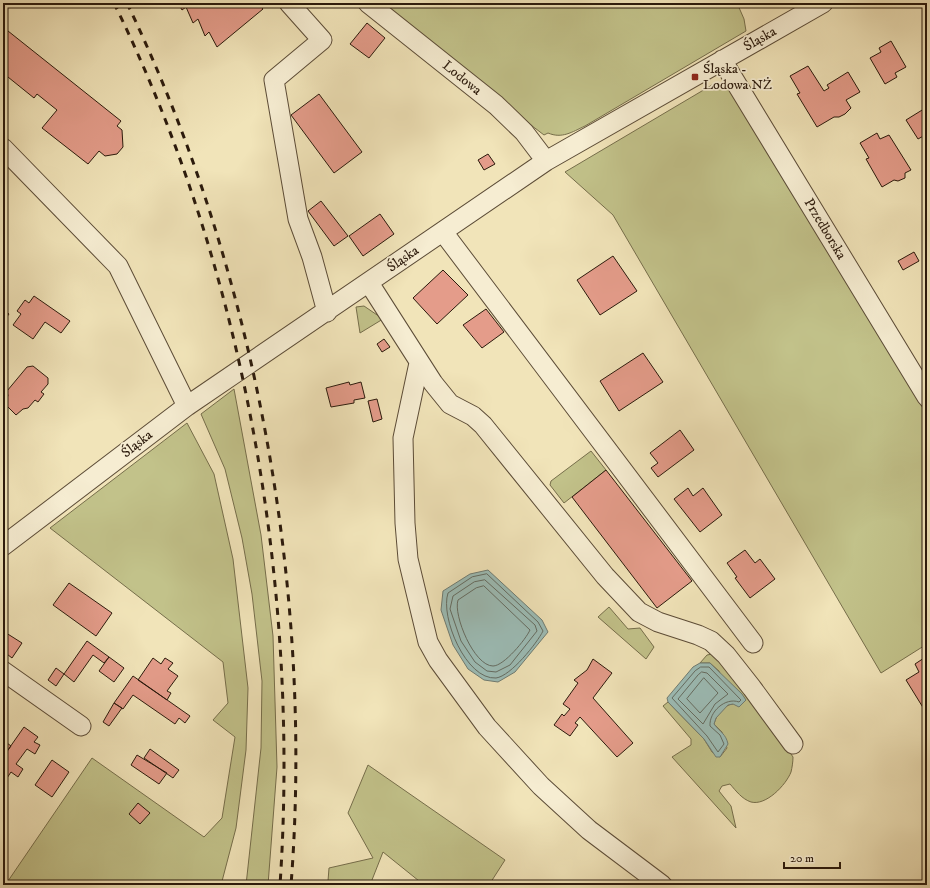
<svg xmlns="http://www.w3.org/2000/svg" width="930" height="888" viewBox="0 0 930 888" font-family="'IM FELL DW Pica',serif">
  <style>
    .green { fill: #c2c28a; stroke: #766e4b }
    .water { fill: #9cbdb7; stroke: #6f7c73 }
    .lines { fill: none; stroke-linecap: round; stroke-linejoin: round }
    .shore { stroke: #646c62; stroke-width: 1 }
    .building { fill: #e49c8a; stroke: #2b1a0c }
    .minor-casing { stroke: #5c4c37; stroke-width: 21 }
    .minor { stroke: #f6edd2; stroke-width: 19 }
    .rail { stroke: #2b1a0c; stroke-width: 3; stroke-dasharray: 7 7; stroke-linecap: butt }
    .poi-dot { fill: #8f2418; stroke: #f6edd2; stroke-width: 1.5 }
    .labels { text-anchor: middle; dominant-baseline: central; stroke-width: 3.5; stroke-linejoin: round; paint-order: stroke }
    .street-label { font-size: 14px; fill: #2b1a0c; stroke: #f6edd2 }
    .poi-label { font-size: 14px; fill: #2b1a0c; stroke: #f6edd2; text-anchor: start }
  </style>
  <rect width="100%" height="100%" fill="#f1e4b9"/>
  <filter id="stains"><feTurbulence type="fractalNoise" baseFrequency=".005" numOctaves="4"/><feColorMatrix values="0 0 0 0 .2 0 0 0 0 .09 0 0 0 0 .02 0 0 0 .5 -.17"/></filter>
  <radialGradient id="worn" r=".72"><stop offset=".6" stop-color="#630" stop-opacity="0"/><stop offset="1" stop-color="#630" stop-opacity=".3"/></radialGradient>
  <path class="green" d="M379 3H737L744 19 746 31 585 126C572 132 562 139 548 133L544 135 527 122Z
    M730 84 927 415V644L881 673 613 215 565 172 712 85Z
    M364 306 383 319 360 333 356 307Z
    M234 389 261 535 273 636 277 767 268 885H246L261 748 262 681 252 594 242 538 225 469 201 414Z
    M187 423 214 474 233 559 248 688 246 750 236 828 221 885H13L8 881 92 758 204 837 222 818 235 737 213 720 228 703 223 662 50 528Z
    M591 451 606 470 564 503 550 485 551 481Z
    M609 607 628 629 640 628 654 647 646 659 598 617Z
    M712 654 749 691 793 757C793 762 792 768 791 772 786 785 766 806 751 802 742 799 736 791 730 784L722 786 719 791 731 806 736 828 672 757 691 745V739L663 706 668 702 704 739 712 752 720 757 727 748 722 732 714 724C716 716 723 705 733 704L719 671 710 663H700L707 655Z
    M368 765 505 860 489 885H424L383 852 370 885H333L328 881 329 868 373 858 348 813Z"/>
  <path class="water" d="M488 570 542 620 548 632 515 672 498 682 484 680 468 669 453 645 441 610 443 591 470 574Z
    M700 663H710L742 694 746 700 739 707 733 704 728 705 716 718 714 724C720 732 726 734 728 744L720 757H716L704 739 668 702 667 698 693 667Z"/>
  <g class="lines">
    <path class="shore" d="M487 574 538 622 543 631C537 643 511 676 496 678 466 680 440 617 448 593L472 577Z
      M485 580 535 625 537 631 510 665 496 672 487 671 475 662 461 641 450 609 453 596 474 582Z
      M484 586 530 630C526 639 504 666 493 666 474 666 453 615 458 600L476 588Z
      M701 667H709L741 700 739 702C725 697 709 712 710 726L720 735 724 744 718 752 707 736 672 698 695 671Z
      M702 672 707 673 728 694 715 704 703 724 678 699 698 675Z
      M704 678 718 693 700 713 687 699Z"/>
  </g>
  <path class="building" d="M178 3H258L263 9 217 47 209 32 205 36 198 19 193 23 186 7 182 10Z
    M367 23 385 38 369 58 350 44Z
    M3 27 121 121 117 126 122 130 123 147 117 154 105 156 99 151 88 164 42 128 57 110 37 94 34 98 3 73Z
    M891 41 906 67 895 73 897 77 885 84 870 58 881 52 879 48Z
    M808 66 824 91 829 88 827 85 848 72 860 92 846 100 851 108 845 114 839 117H834L817 127 797 94 800 93 790 76Z
    M319 94 362 152 334 173 291 115Z
    M927 107V134L918 139 906 120Z
    M877 133 880 139 889 135 911 170 905 173V178L898 181 894 180 882 187 866 159 869 158 860 143Z
    M488 154 495 164 484 170 478 160Z
    M321 201 348 236 334 246 308 211Z
    M380 214 394 234 363 256 349 236Z
    M914 252 919 261 903 270 898 261Z
    M613 256 637 291 600 315 577 280Z
    M443 270 468 295 437 324 413 298Z
    M34 296 70 321 61 333 45 322 33 339 13 325 21 314 17 311 25 300 29 303Z
    M3 309 9 314 3 322Z
    M486 309 504 332 482 348 463 325Z
    M384 339 390 347 382 352 377 344Z
    M643 353 663 382 619 411 600 381Z
    M33 366 48 378V384L41 392 44 394 38 402 35 400 28 408 23 409 16 415 3 402 8 396 7 391 27 367Z
    M349 382 350 385 361 382 365 398 354 400V403L331 407 326 388Z
    M377 399 382 419 373 422 368 401Z
    M680 430 694 450 658 477 651 468 658 463 650 453Z
    M606 470 692 581 657 608 572 497Z
    M688 488 693 496 703 488 722 515 700 532 674 499Z
    M745 550 755 563 760 559 775 579 750 598 735 578 737 577 727 563Z
    M69 583 112 613 96 636 53 605Z
    M3 631 22 643 12 658 3 651Z
    M87 641 109 657 104 663 93 655 74 682 64 674Z
    M927 656V714L906 680 919 672 915 664Z
    M109 657 124 668 114 682 99 671Z
    M153 658 161 664 165 658 173 663 168 669 178 676 167 691 171 693 167 700 138 680Z
    M593 659 612 673 593 698 633 743 617 757 580 717 575 723 578 725 570 736 554 725 562 714 564 716 570 709 563 704 578 683 574 680 587 670Z
    M56 668 64 674 56 686 48 680Z
    M133 676 190 716 185 723 179 718 175 724 133 695 123 709 114 703Z
    M114 703 122 708 109 726 103 722Z
    M24 727 38 737 34 742 40 745 35 754 27 749 16 764 23 769 18 777 11 772 5 781 3 780V757Z
    M3 740 11 746 3 757Z
    M150 749 179 770 173 778 144 758Z
    M137 755 167 773 159 784 131 765Z
    M52 760 69 772 52 797 35 785Z
    M138 803 150 813 140 824 129 814Z"/>
  <g class="lines">
    <g class="minor-casing">
      <path id="minor" d="M289 3 322 40 274 80 298 219 312 257 327 312
        M368 3 496 105 524 132 546 161
        M722 60 927 397
        M3 148 118 266 187 406
        M443 232 753 643
        M369 283 433 383 450 404 473 416 483 425 605 576 639 612 658 622 698 635 711 641 726 655 752 688 793 744
        M419 363 403 438 405 523 408 559 428 642 438 660 487 727 541 786 589 830 662 885
        M3 546 187 406 546 161 823 3
        M3 671 81 726"/>
    </g>
    <use href="#minor" class="minor"/>
    <path class="rail" d="M114 3C245 270 300 589 280 885
      M127 3C255 270 314 590 291 885"/>
  </g>
  <rect class="poi-dot" x="691" y="73" width="8" height="8" rx="2"/>
  <g class="labels">
    <g class="street-label">
      <text transform="translate(760 39) rotate(-30)">Śląska</text>
      <text transform="translate(462 78) rotate(39)">Lodowa</text>
      <text transform="translate(825 229) rotate(59)">Przedborska</text>
      <text transform="translate(403 259) rotate(-35)">Śląska</text>
      <text transform="translate(137 444) rotate(-38)">Śląska</text>
    </g>
    <g class="poi-label">
      <text x="703" y="69">Śląska -<tspan x="703" dy="16">Lodowa NŻ</tspan></text>
    </g>
  </g>
  <rect width="930" height="888" fill="none" stroke="#f1e4b9" stroke-width="16"/>
  <rect x="4" y="4" width="922" height="880" fill="none" stroke="#2b1a0c" stroke-width="2"/>
  <rect x="8" y="8" width="914" height="872" fill="none" stroke="#2b1a0c"/>
  <path d="M784 862v6h56v-6" fill="none" stroke="#2b1a0c" stroke-width="2"/>
  <text x="790" y="862" font-size="12" fill="#2b1a0c" stroke="#f6edd2" stroke-width="3" paint-order="stroke">20 m</text>
  <rect width="100%" height="100%" filter="url(#stains)"/>
  <rect width="100%" height="100%" fill="url(#worn)"/>
</svg>
